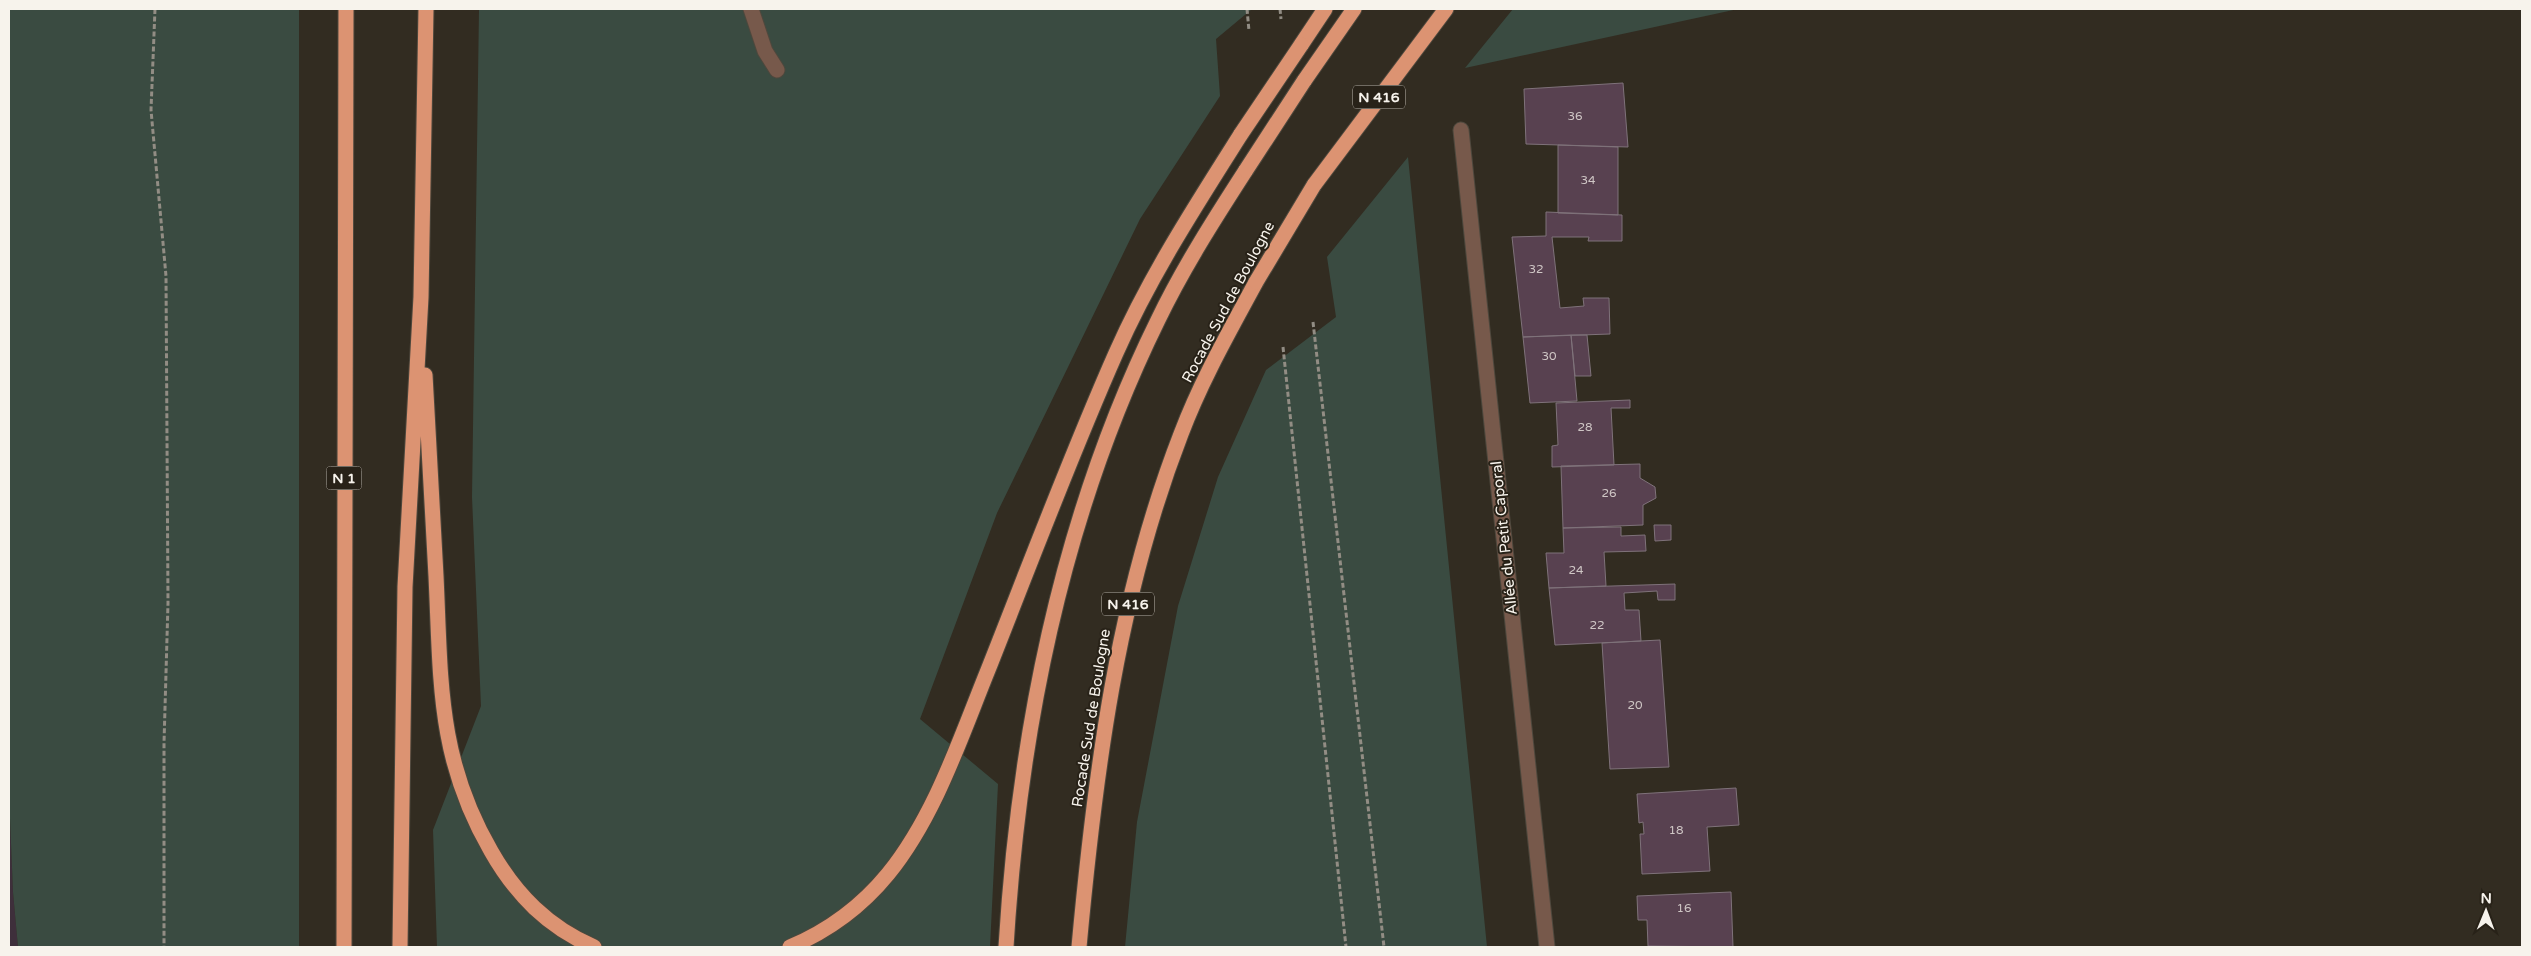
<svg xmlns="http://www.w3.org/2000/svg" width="2531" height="956" viewBox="0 0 2531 956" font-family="'Varela Round',sans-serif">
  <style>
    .industrial { fill: #3e2f3b }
    .green { fill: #3a4b41 }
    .building { fill: #584150; stroke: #7f727a }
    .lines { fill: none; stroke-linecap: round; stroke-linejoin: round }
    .lane-casing { stroke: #4e483d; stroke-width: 17 }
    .street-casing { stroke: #4e483d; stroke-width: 17 }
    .highway-casing { stroke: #4e483d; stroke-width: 17 }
    .path { stroke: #928d84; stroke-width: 3; stroke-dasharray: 5 2.5; stroke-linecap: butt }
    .lane { stroke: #77594b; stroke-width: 15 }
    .street { stroke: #77594b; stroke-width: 15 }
    .highway { stroke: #dc9372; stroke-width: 15 }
    .highway-bridge-casing { stroke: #4e483d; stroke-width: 17; stroke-linecap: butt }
    .highway-bridge { stroke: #dc9372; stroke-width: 15 }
    .labels { text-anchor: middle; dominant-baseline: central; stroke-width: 4; stroke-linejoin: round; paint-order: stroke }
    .number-label { font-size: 12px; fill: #cfc6c5 }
    .shield { fill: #282218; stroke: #b9b4ac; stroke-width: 1 }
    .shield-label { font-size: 14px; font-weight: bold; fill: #f7f3ec }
    .street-label { font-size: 15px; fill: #f7f3ec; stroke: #282218 }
  </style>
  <rect width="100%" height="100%" fill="#322c21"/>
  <path class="industrial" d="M9 794 13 892 18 947H9Z"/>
  <path class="green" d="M9 9H299V947H18L13 892 9 794Z
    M479 9H1252L1216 39 1220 96 1140 219 997 513 920 719 998 784 990 947H437L433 830 481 706 472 497Z
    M1513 9H1738L1465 68Z
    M1408 157 1487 947H1125L1137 822 1178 606 1218 477 1266 370 1336 317 1327 257Z"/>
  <path class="building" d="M1623 83 1628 147 1526 144 1524 89Z
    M1558 145 1618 147V215L1558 213Z
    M1546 212 1622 215V241H1588L1589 237H1552L1560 308 1584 306 1583 298H1609L1610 334 1523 337 1512 237 1546 236Z
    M1571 335H1587L1591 376H1575Z
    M1571 335 1577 401 1530 403 1523 337Z
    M1630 400V408H1611L1614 465 1552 467V446L1558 445 1556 403Z
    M1640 464V478L1655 487 1656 498 1643 505V525L1563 528 1561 466Z
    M1654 525H1671V540L1655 541Z
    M1621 527V536L1645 535 1646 551 1604 552 1606 586 1549 588 1546 553H1564L1563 528Z
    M1675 584V600H1658L1657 591 1624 593 1625 610H1639L1641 641 1555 645 1549 588Z
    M1660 640 1669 767 1610 769 1602 643Z
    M1736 788 1739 825 1707 827 1710 871 1642 874 1640 834H1644L1643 822 1639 823 1637 794Z
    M1731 892 1733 947 1648 946 1647 920H1638L1637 896Z"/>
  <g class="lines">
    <g class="lane-casing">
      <path id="lane" d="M751 9 765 51 777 70"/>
    </g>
    <g class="street-casing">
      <path id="street" d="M1461 130 1547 947"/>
    </g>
    <g class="highway-casing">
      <path id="highway" d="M1301 45 1325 9
        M1304 81 1354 9
        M1314 185 1446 9
        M425 375C429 442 432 509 436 576 441 680 437 758 491 851 516 895 548 927 594 947
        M344 947 346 9
        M400 947 405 587 421 297 426 9
        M790 947C828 931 861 907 888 874 935 816 960 739 988 670 1030 564 1070 457 1116 353 1150 276 1196 205 1241 134
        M1006 947C1019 731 1062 515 1158 320 1183 268 1215 218 1246 170
        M1079 947C1095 773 1117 599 1181 434 1201 381 1229 332 1256 282"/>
    </g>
    <path class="path" d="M155 9 151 110 166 276 168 603 164 743V947
      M1247 9 1249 31
      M1280 9 1281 19
      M1313 322 1384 947
      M1283 347 1346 947"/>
    <use href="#lane" class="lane"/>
    <use href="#street" class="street"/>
    <use href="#highway" class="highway"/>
    <g class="highway-bridge-casing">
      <path id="highway-bridge" d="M1241 134 1301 45
        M1246 170 1304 81
        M1256 282 1314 185"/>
    </g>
    <use href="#highway-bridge" class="highway-bridge"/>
  </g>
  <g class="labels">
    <g class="number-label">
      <text x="1575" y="116">36</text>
      <text x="1588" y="180">34</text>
      <text x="1536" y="269">32</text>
      <text x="1549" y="356">30</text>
      <text x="1585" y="427">28</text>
      <text x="1609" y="493">26</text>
      <text x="1576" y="570">24</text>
      <text x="1597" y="625">22</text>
      <text x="1635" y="705">20</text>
      <text x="1676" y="830">18</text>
      <text x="1684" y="908">16</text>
    </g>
    <g class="shield">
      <rect x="1353" y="85.5" width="52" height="23" rx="4"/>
      <rect x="326.5" y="466.5" width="35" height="23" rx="4"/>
      <rect x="1102" y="592.5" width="52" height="23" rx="4"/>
    </g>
    <g class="shield-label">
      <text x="1379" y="97">N 416</text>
      <text x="344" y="478">N 1</text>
      <text x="1128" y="604">N 416</text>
    </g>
    <g class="street-label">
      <text transform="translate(1228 302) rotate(-62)">Rocade Sud de Boulogne</text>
      <text transform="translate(1504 538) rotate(-96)">Allée du Petit Caporal</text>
      <text transform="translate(1091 718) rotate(-81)">Rocade Sud de Boulogne</text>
    </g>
  </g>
  <rect width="2531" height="956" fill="none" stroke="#f7f3ec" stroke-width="20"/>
  <g transform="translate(2486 911) rotate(1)" stroke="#282218" stroke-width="4" paint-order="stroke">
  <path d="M0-4L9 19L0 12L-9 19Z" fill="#f7f3ec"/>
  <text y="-8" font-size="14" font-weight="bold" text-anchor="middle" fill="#f7f3ec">N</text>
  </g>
</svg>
